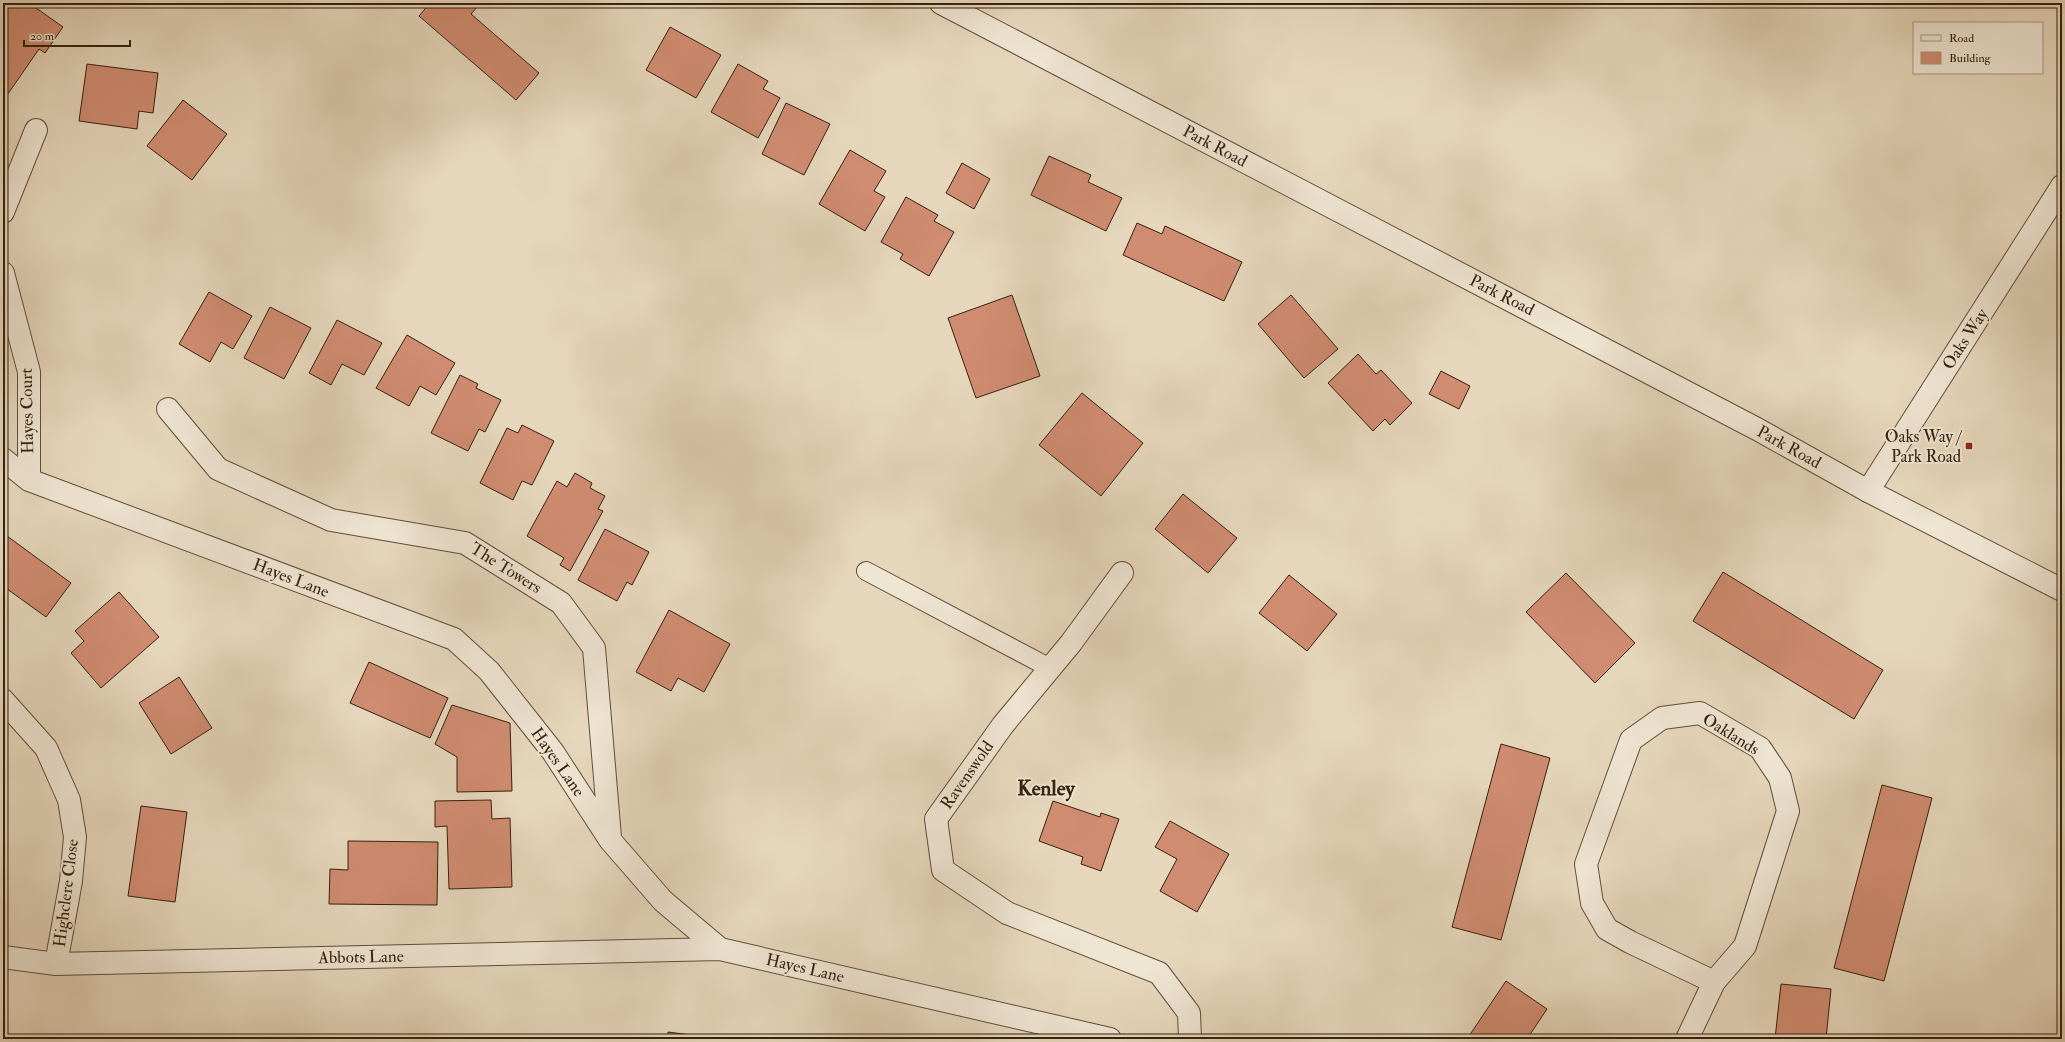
<svg xmlns="http://www.w3.org/2000/svg" width="2065" height="1042" viewBox="0 0 2065 1042" font-family="'IM FELL Double Pica',serif">
  <style>
    .building { fill: #d08c71; stroke: #35210d }
    .lines { fill: none; stroke-linecap: round; stroke-linejoin: round }
    .service-casing { stroke: #614e39; stroke-width: 20 }
    .minor-casing { stroke: #614e39; stroke-width: 24 }
    .tertiary-casing { stroke: #614e39; stroke-width: 24 }
    .service { stroke: #efe5d3; stroke-width: 18 }
    .minor { stroke: #efe5d3; stroke-width: 22 }
    .tertiary { stroke: #efe5d3; stroke-width: 22 }
    .poi-dot { fill: #8f2418; stroke: #efe5d3; stroke-width: 1.5 }
    .labels { text-anchor: middle; dominant-baseline: central; stroke-width: 4; stroke-linejoin: round; paint-order: stroke }
    .street-label { font-size: 17px; fill: #35210d; stroke: #efe5d3 }
    .poi-label { font-size: 17px; fill: #35210d; stroke: #efe5d3; text-anchor: end }
    .district-label { font-size: 21px; font-weight: bold; fill: #35210d; stroke: #efe5d3 }
  </style>
  <rect width="100%" height="100%" fill="#e6d7bc"/>
  <filter id="stains"><feTurbulence type="fractalNoise" baseFrequency=".005" numOctaves="4"/><feColorMatrix values="0 0 0 0 .2 0 0 0 0 .09 0 0 0 0 .02 0 0 0 .5 -.17"/></filter>
  <radialGradient id="worn" r=".72"><stop offset=".6" stop-color="#630" stop-opacity="0"/><stop offset="1" stop-color="#630" stop-opacity=".3"/></radialGradient>
  <path class="building" d="M3 3H29L63 27 45 53 39 49 3 101Z
    M430 3H445L447 5 449 3H474L478 6 471 14 539 73 516 100 419 16Z
    M670 27 721 55 696 98 646 70Z
    M87 64 158 73 153 113 139 111 137 129 79 121Z
    M738 64 768 81 763 89 780 98 758 138 711 112Z
    M183 100 227 134 192 180 147 146Z
    M786 103 830 124 804 175 762 154Z
    M850 150 886 171 874 191 885 197 865 231 819 204Z
    M1049 156 1091 175 1088 182 1122 198 1106 231 1031 195Z
    M962 163 990 179 974 209 946 193Z
    M906 197 938 215 934 221 954 232 929 276 900 259 903 254 881 242Z
    M1137 223 1162 234 1165 226 1242 262 1224 301 1123 255Z
    M209 292 252 316 233 349 221 342 210 362 179 344Z
    M1012 295 1040 376 976 398 948 318Z
    M1291 295 1338 349 1304 378 1258 324Z
    M270 307 311 328 284 379 244 358Z
    M337 320 382 343 364 375 342 364 331 385 309 373Z
    M407 335 455 363 436 395 420 386 409 406 376 388Z
    M1358 354 1376 374 1381 370 1412 403 1390 425 1385 419 1373 431 1328 383Z
    M1441 371 1470 386 1459 409 1429 394Z
    M460 375 478 384 476 388 501 400 485 432 479 429 468 451 431 433Z
    M1082 393 1143 443 1101 496 1039 445Z
    M522 425 554 441 532 485 522 481 513 500 480 483 507 428 518 433Z
    M575 473 592 483 590 488 605 496 598 509 603 511 570 571 560 565 564 558 527 536 557 481 567 487Z
    M1183 494 1237 538 1208 573 1155 529Z
    M605 529 649 552 632 585 627 582 617 601 578 580Z
    M3 533 71 583 46 617 3 586Z
    M1723 572 1883 670 1854 719 1693 621Z
    M1566 573 1635 643 1595 683 1526 612Z
    M1289 575 1337 614 1307 651 1259 613Z
    M119 592 159 637 101 688 71 653 84 641 75 631Z
    M669 610 730 644 704 692 678 678 671 691 636 672Z
    M369 662 448 698 430 738 350 703Z
    M179 677 212 728 171 754 139 703Z
    M452 705 510 723 512 791 457 792V757L435 744Z
    M1501 744 1550 758 1501 940 1452 927Z
    M1882 785 1932 798 1884 981 1834 968Z
    M491 800 492 819 510 818 512 887 449 889 447 826 435 827V801Z
    M1053 801 1100 817 1101 813 1119 819 1101 871 1081 864 1083 857 1039 841Z
    M141 806 187 812 175 902 128 896Z
    M1170 821 1229 854 1197 912 1160 891 1177 859 1155 847Z
    M348 841 438 842 437 905 329 904 330 869 348 870Z
    M1506 981 1547 1009 1527 1039H1467Z
    M1781 984 1831 989 1826 1039H1775Z
    M668 1032 714 1038V1039H668Z"/>
  <g class="lines">
    <g class="service-casing">
      <path id="service" d="M866 571 1050 668"/>
    </g>
    <g class="minor-casing">
      <path id="minor" d="M3 212 36 130
        M3 273 29 372V480
        M168 409 218 469 331 520 465 543 561 603 594 648 610 837
        M3 459 29 480 454 639 489 671 553 752 610 840 663 901 720 949 1110 1039
        M1868 491 2062 186
        M1122 573 1071 643 1003 725 936 819 943 870 1007 913 1159 973 1189 1013 1190 1039
        M3 700 46 748 69 800 75 837 71 881 56 964
        M3 957 56 964 720 949
        M1687 1039 1714 982 1745 946 1788 811 1780 778 1760 748 1700 713 1662 718 1631 740 1586 864 1592 903 1607 929 1630 942 1714 982"/>
    </g>
    <g class="tertiary-casing">
      <path id="tertiary" d="M941 3 1757 429 1868 491 2062 590"/>
    </g>
    <use href="#service" class="service"/>
    <use href="#minor" class="minor"/>
    <use href="#tertiary" class="tertiary"/>
  </g>
  <rect class="poi-dot" x="1965" y="442" width="8" height="8" rx="2"/>
  <g class="labels">
    <g class="street-label">
      <text transform="translate(1215 146) rotate(28)">Park Road</text>
      <text transform="translate(1502 295) rotate(27)">Park Road</text>
      <text transform="translate(1965 339) rotate(-57)">Oaks Way</text>
      <text transform="translate(27 411) rotate(-91)">Hayes Court</text>
      <text transform="translate(1789 447) rotate(29)">Park Road</text>
      <text transform="translate(506 568) rotate(32)">The Towers</text>
      <text transform="translate(291 578) rotate(21)">Hayes Lane</text>
      <text transform="translate(1731 734) rotate(32)">Oaklands</text>
      <text transform="translate(558 762) rotate(55)">Hayes Lane</text>
      <text transform="translate(967 775) rotate(-55)">Ravenswold</text>
      <text transform="translate(66 893) rotate(-83)">Highclere Close</text>
      <text transform="translate(361 957) rotate(-1)">Abbots Lane</text>
      <text transform="translate(805 968) rotate(13)">Hayes Lane</text>
    </g>
    <g class="poi-label">
      <text x="1961" y="436">Oaks Way /<tspan x="1961" dy="20">Park Road</tspan></text>
    </g>
    <g class="district-label">
      <text x="1046" y="788">Kenley</text>
    </g>
  </g>
  <rect width="2065" height="1042" fill="none" stroke="#e6d7bc" stroke-width="16"/>
  <rect x="4" y="4" width="2057" height="1034" fill="none" stroke="#35210d" stroke-width="2"/>
  <rect x="8" y="8" width="2049" height="1026" fill="none" stroke="#35210d"/>
  <rect x="1913" y="22" width="130" height="52" fill="#efe5d3" stroke="#a59784"/>
  <rect x="1921" y="35" width="20" height="6" fill="#efe5d3" stroke="#a59784"/>
  <text x="1949" y="42" font-size="12" fill="#35210d">Road</text>
  <rect x="1921" y="52" width="20" height="12" fill="#d08c71" stroke="#a59784"/>
  <text x="1949" y="62" font-size="12" fill="#35210d">Building</text>
  <path d="M24 40v6h106v-6" fill="none" stroke="#35210d" stroke-width="2"/>
  <text x="30" y="40" font-size="12" fill="#35210d" stroke="#efe5d3" stroke-width="3" paint-order="stroke">20 m</text>
  <rect width="100%" height="100%" filter="url(#stains)"/>
  <rect width="100%" height="100%" fill="url(#worn)"/>
</svg>
